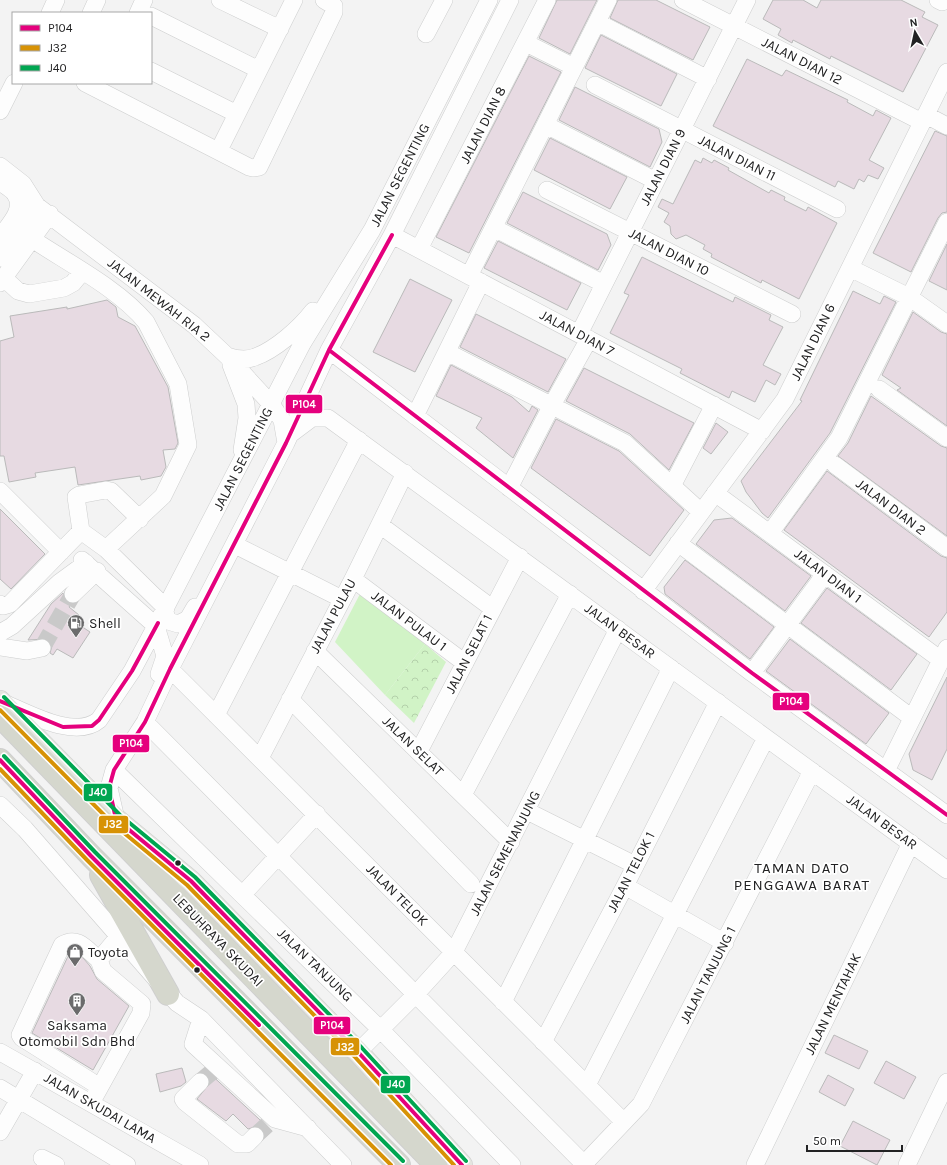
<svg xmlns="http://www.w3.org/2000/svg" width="947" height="1165" viewBox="0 0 947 1165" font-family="Karla,sans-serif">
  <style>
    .park { fill: url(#park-crowns) }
    .pitch { fill: #d1f3c6 }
    .building { fill: #e7dae2; stroke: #bababa }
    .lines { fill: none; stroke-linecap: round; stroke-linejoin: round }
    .minor-tunnel { stroke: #c9c9c9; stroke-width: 17; stroke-dasharray: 17 8; stroke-linecap: butt }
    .minor-casing { stroke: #cdcece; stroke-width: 18 }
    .major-casing { stroke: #cfcfcf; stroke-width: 22 }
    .highway-casing { stroke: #cfcfcf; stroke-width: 24 }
    .minor { stroke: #fdfdfd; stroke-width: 17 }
    .major { stroke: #e5e6e0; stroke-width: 21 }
    .highway { stroke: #d5d7cd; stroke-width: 22 }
    .bus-1-casing { stroke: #fff; stroke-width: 7 }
    .bus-2-casing { stroke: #fff; stroke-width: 7 }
    .bus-3-casing { stroke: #fff; stroke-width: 7 }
    .bus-1 { stroke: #e5007d; stroke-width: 4 }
    .bus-2 { stroke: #d79205; stroke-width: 4 }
    .bus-3 { stroke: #00a651; stroke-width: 4 }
    .bus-dot { fill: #222223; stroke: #fff; stroke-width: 1.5 }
    .labels { text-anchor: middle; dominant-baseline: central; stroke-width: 3.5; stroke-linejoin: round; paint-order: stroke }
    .street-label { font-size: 14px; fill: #222223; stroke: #fff }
    .poi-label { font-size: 14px; fill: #222223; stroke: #fff; text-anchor: start }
    .neighbourhood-label { font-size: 15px; letter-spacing: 1px; fill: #222223; stroke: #fff }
    .line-badge { stroke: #fff; stroke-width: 1.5 }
    .badge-label { font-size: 11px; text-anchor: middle; font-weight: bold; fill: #fff }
  </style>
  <defs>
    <pattern id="park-crowns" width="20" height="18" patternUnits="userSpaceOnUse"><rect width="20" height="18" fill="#d1f3c6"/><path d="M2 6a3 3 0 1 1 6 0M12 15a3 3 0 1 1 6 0" fill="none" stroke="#b3d0aa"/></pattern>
  </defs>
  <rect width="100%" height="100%" fill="#f3f3f3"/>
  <path class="park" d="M425 644 446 662 414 723 385 695Z"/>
  <path class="pitch" d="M361 592 425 644 385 695 335 642Z"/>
  <path class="building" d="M557 0H597L570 54 539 38Z
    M618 0H656L710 27 693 60 610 18Z
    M773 0H803L817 8 821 0H901L925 12 922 17 938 25 903 92 831 56 830 59 793 40 792 43 778 35 781 29 763 19Z
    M601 35 677 74 661 106 585 68Z
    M529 56 561 72 469 253 436 237Z
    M747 59 782 76 786 70 848 100 847 102 873 116 876 110 891 118 869 160 884 168 878 179 868 175 864 182 859 179 854 189 838 181 835 187 713 126Z
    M575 87 659 129 662 142 650 167 559 120Z
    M935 131 947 136V212L942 213 938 218 911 272 873 253Z
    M550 138 627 177 610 209 534 170Z
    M703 158 712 163 714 160 729 168 728 170 769 193 771 190 785 197 784 200 806 211 808 207 837 223 799 299 762 280 761 283 711 257 712 254 703 249 705 245 686 235 676 239 671 234 670 226 664 222 669 213 658 207 662 199 673 204 695 160 701 163Z
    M523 192 607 234 611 245 598 270 507 223Z
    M498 241 581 283 567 310 484 268Z
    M947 244V290L929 281Z
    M642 257 733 302 735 297 771 315 769 320 783 327 763 365 781 374 775 385 766 380 755 402 732 391 729 398 680 373 682 369 610 333 629 295 624 293Z
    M410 279 452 300 415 372 373 352Z
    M853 291 880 304 884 296 896 302 830 433 768 518 762 513 746 492 741 481 802 401 800 400Z
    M107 300 116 307 118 317 135 326 168 387 178 443 175 449 163 450 166 467 161 476 141 480 140 476 78 485 75 467 35 473 36 477 9 482 4 456H0V341L14 337 10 316 67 307V309Z
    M913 312 941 332 947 334V426L897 390 901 388 882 375Z
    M476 314 566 359 548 392 460 347Z
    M451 365 512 397 529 412 532 406 538 410 513 458 476 428 482 418 436 396Z
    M584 368 694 423 669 470 630 434 566 401Z
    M871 396 941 446 947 448V536L838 456 848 443Z
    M556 419 619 451 684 510 650 556 531 468Z
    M716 423 728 432 711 454 703 448Z
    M827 471 941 556 947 558V612L929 637 784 530Z
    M0 509 45 554 11 589 0 579Z
    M732 518 811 576 785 611 696 544 714 520Z
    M685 560 774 627 750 659 665 594 664 587Z
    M827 588 917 654 891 690 801 623Z
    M63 593 66 601 71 604 69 607 79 615 75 622 90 632 73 658 57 649 53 655 50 653 52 646 46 639 28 640 51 604Z
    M790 639 889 713 866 744 766 671Z
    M947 677V749L932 780 913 770 909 754Z
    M70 952 77 953 84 959 90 966 97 979 129 1006 93 1070 32 1033Z
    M834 1035 868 1051 859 1069 825 1053Z
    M886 1061 916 1077 904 1099 874 1083Z
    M182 1068 186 1082 181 1086 160 1092 156 1074Z
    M206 1070 272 1131 265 1137 262 1129 258 1126 248 1129 233 1114 226 1121 197 1099 214 1078 210 1079 203 1073Z
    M828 1075 854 1089 845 1106 819 1092Z
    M853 1121 890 1140 877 1165 840 1146Z"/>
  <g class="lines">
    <path class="minor-tunnel" d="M42 648 73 594
      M200 1082 213 1071
      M255 1136 267 1125"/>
    <g class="minor-casing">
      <path id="minor" d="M220 0 280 29
        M683 0 922 122
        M938 0 942 2
        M50 13 56 0
        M91 13 97 0
        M138 13 144 0
        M151 16 259 70
        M597 22 708 79
        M426 34 444 0
        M526 43 574 67
        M151 71 237 114
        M85 83 249 167 253 168 259 167 334 12V6L324 0
        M595 85 837 209
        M0 111 14 83
        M926 115 947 126
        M546 125 656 181
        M219 150 294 0
        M0 166 23 184 37 206 194 325 227 356 271 404 282 420 286 443
        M0 182C4 185 12 189 15 194 26 209 8 226 0 237
        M547 190 792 314
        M494 228 604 284
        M392 235 762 431
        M32 239C68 263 119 289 146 322L178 384 188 445 163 496 106 549
        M419 249 547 0
        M0 258 37 206
        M850 268 909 297 947 324
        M469 276 608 0
        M4 278 18 291 29 294 64 288 73 283 82 272
        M0 283 50 214
        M579 334 747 0
        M329 350 752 673 947 815
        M447 352 625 443 701 512
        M227 356C236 359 245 361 255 357 275 350 300 328 313 311
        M231 365 246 404 247 418 242 450
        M879 389 947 438
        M415 416 481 282
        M292 433 312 418H328L947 870
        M835 465 947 548
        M672 486 714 405
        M509 488 552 405 589 339
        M0 491 61 552
        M715 493 941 660
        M140 519 111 491 106 490 79 495 76 497 81 531 106 549 166 608
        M380 525 492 608
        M770 533 839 438 947 222
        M678 543 912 718
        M235 545 342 599
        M82 560 156 626 165 656 159 674
        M353 579 465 663
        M643 591 785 399 947 72
        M73 594 97 571
        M0 604 3 606 10 604 81 531
        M164 610 168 621 178 624 188 619 195 607
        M0 633 12 626 60 582 86 563
        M0 647 27 651 42 648
        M315 651 511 842
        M170 669 624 1122
        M752 673 825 574
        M290 699 471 884
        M4 703C28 713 75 740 99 720L132 671 156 626 302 344 372 230 489 0
        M216 715 359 440
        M145 722 585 1165
        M419 751 520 557
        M260 758 353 579 405 473
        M114 770 381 1030 512 1165
        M886 771 947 648
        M463 795 570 594
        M0 805 25 829 177 1003 201 1019 343 1165
        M527 811 635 865
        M116 819 109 788 114 770 145 722 170 669 286 443 329 350 392 235 510 0
        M625 886 725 943
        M243 894 317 814
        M99 960C87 950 78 935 62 945L20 1035 22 1038 100 1087
        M503 1002 671 668
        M201 1019 193 1044 275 1119 308 1128
        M543 1042 625 886 718 702
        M0 1052 200 1165
        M358 1052 415 995 454 952 618 629
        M200 1082 183 1099 185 1102 238 1144H247L255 1136
        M587 1085 766 738
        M0 1088 127 1165
        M95 1096 141 1013 142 1004 103 971 99 960 119 936
        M0 1132 35 1071
        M42 1158 56 1165
        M583 1165 641 1104 812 771
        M755 1165 911 843
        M907 1165 947 1082"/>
    </g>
    <g class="major-casing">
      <path id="major" d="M0 701 116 819 191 881 358 1052 462 1165"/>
    </g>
    <g class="highway-casing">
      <path id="highway" d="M0 716 436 1165
        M0 760 91 856 399 1165
        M101 875 168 994"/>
    </g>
    <use href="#minor" class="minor"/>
    <use href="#major" class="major"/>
    <use href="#highway" class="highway"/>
    <g class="bus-1-casing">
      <path id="bus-1" d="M392 235 329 350 286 443 170 669 145 722 114 770 109 788 116 819 191 881 358 1052 462 1165
        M329 350 752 673 947 815
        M0 701 63 727 92 726 99 720 132 671 158 623
        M0 760 91 856 259 1025"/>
    </g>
    <g class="bus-2-casing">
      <path id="bus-2" d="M0 710 112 823 187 885 354 1056 454 1165
        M0 769 87 860 391 1165"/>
    </g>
    <g class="bus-3-casing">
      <path id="bus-3" d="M4 697 120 815 195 877 362 1048 466 1161
        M4 756 95 852 403 1161"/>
    </g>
    <use href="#bus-1" class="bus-1"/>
    <use href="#bus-2" class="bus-2"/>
    <use href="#bus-3" class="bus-3"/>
  </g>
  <defs>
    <g id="fuel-pin" transform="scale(0.9)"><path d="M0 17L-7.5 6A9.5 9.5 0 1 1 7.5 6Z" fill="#6b6b6c" stroke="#fff"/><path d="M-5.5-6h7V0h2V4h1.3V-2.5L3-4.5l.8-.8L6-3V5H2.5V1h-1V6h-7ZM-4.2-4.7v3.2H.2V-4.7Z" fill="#fff"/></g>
    <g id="shop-pin" transform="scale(0.9)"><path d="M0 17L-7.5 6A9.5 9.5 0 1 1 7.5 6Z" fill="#6b6b6c" stroke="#fff"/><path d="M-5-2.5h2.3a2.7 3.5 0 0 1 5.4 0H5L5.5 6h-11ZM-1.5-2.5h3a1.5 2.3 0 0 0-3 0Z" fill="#fff"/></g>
    <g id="building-pin" transform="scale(0.9)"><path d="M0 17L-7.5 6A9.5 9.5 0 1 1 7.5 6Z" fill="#6b6b6c" stroke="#fff"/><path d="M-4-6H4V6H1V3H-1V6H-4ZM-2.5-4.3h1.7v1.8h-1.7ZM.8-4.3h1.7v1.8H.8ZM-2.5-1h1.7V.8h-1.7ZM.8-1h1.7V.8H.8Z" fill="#fff"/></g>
  </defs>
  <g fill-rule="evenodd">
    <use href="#fuel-pin" x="76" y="623"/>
    <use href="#shop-pin" x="75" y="952"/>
    <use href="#building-pin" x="77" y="1001"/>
  </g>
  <g class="bus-dot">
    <circle cx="178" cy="863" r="3.5"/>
    <circle cx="197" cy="970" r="3.5"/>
  </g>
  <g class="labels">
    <g class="street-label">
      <text transform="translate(802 61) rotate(27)">JALAN DIAN 12</text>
      <text transform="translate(483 125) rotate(-63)">JALAN DIAN 8</text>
      <text transform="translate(737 158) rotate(27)">JALAN DIAN 11</text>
      <text transform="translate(663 167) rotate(-63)">JALAN DIAN 9</text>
      <text transform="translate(400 175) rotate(-63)">JALAN SEGENTING</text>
      <text transform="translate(669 252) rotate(27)">JALAN DIAN 10</text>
      <text transform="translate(159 300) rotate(38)">JALAN MEWAH RIA 2</text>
      <text transform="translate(577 333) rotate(28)">JALAN DIAN 7</text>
      <text transform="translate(813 342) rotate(-64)">JALAN DIAN 6</text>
      <text transform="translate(243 459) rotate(-63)">JALAN SEGENTING</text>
      <text transform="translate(891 507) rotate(37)">JALAN DIAN 2</text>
      <text transform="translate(828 576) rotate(37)">JALAN DIAN 1</text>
      <text transform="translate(333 616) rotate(-62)">JALAN PULAU</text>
      <text transform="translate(409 621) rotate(37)">JALAN PULAU 1</text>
      <text transform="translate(620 631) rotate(36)">JALAN BESAR</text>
      <text transform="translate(469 654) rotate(-63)">JALAN SELAT 1</text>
      <text transform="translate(413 746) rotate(44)">JALAN SELAT</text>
      <text transform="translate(882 822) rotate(36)">JALAN BESAR</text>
      <text transform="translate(505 853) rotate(-63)">JALAN SEMENANJUNG</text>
      <text transform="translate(631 872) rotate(-63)">JALAN TELOK 1</text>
      <text transform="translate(397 895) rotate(45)">JALAN TELOK</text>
      <text transform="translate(218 940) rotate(46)">LEBUHRAYA SKUDAI</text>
      <text transform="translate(315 965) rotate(44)">JALAN TANJUNG</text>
      <text transform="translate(708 975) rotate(-63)">JALAN TANJUNG 1</text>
      <text transform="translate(833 1004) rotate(-64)">JALAN MENTAHAK</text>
      <text transform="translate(100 1108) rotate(30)">JALAN SKUDAI LAMA</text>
    </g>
    <g class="poi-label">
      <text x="89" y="623">Shell</text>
      <text x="88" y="952">Toyota</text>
      <text x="77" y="1025" text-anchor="middle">Saksama<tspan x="77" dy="16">Otomobil Sdn Bhd</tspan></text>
    </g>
    <g class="neighbourhood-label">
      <text x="802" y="868">TAMAN DATO<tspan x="802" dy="17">PENGGAWA BARAT</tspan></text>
    </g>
  </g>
  <g class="line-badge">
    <rect x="285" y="394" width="38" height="20" rx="4" fill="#e5007d"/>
    <rect x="772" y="692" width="38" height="19" rx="4" fill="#e5007d"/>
    <rect x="112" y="734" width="38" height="19" rx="4" fill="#e5007d"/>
    <rect x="83" y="783" width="30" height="19" rx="4" fill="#00a651"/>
    <rect x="98" y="815" width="31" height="19" rx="4" fill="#d79205"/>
    <rect x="313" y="1016" width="38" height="19" rx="4" fill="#e5007d"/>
    <rect x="330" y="1037" width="30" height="19" rx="4" fill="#d79205"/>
    <rect x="380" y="1075" width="31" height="19" rx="4" fill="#00a651"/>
  </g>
  <g class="badge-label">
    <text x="304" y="408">P104</text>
    <text x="791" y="705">P104</text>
    <text x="131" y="747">P104</text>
    <text x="98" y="796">J40</text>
    <text x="113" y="828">J32</text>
    <text x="332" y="1029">P104</text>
    <text x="345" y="1051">J32</text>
    <text x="396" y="1088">J40</text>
  </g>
  <rect x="12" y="12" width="140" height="72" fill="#ffffff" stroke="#a7a7a7"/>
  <rect x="20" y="25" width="20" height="6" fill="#e5007d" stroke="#a7a7a7"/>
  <text x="48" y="32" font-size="12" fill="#222223">P104</text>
  <rect x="20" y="45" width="20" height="6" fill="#d79205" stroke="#a7a7a7"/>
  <text x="48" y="52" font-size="12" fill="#222223">J32</text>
  <rect x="20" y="65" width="20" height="6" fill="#00a651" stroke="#a7a7a7"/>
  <text x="48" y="72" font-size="12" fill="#222223">J40</text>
  <g transform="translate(915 32) rotate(351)" stroke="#ffffff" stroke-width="3" paint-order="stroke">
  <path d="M0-3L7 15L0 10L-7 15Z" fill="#222223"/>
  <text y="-6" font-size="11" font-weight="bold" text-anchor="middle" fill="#222223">N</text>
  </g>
  <path d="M807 1145v6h95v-6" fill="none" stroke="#222223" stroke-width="2"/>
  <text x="813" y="1145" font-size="12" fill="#222223" stroke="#ffffff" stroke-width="3" paint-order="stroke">50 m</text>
</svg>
